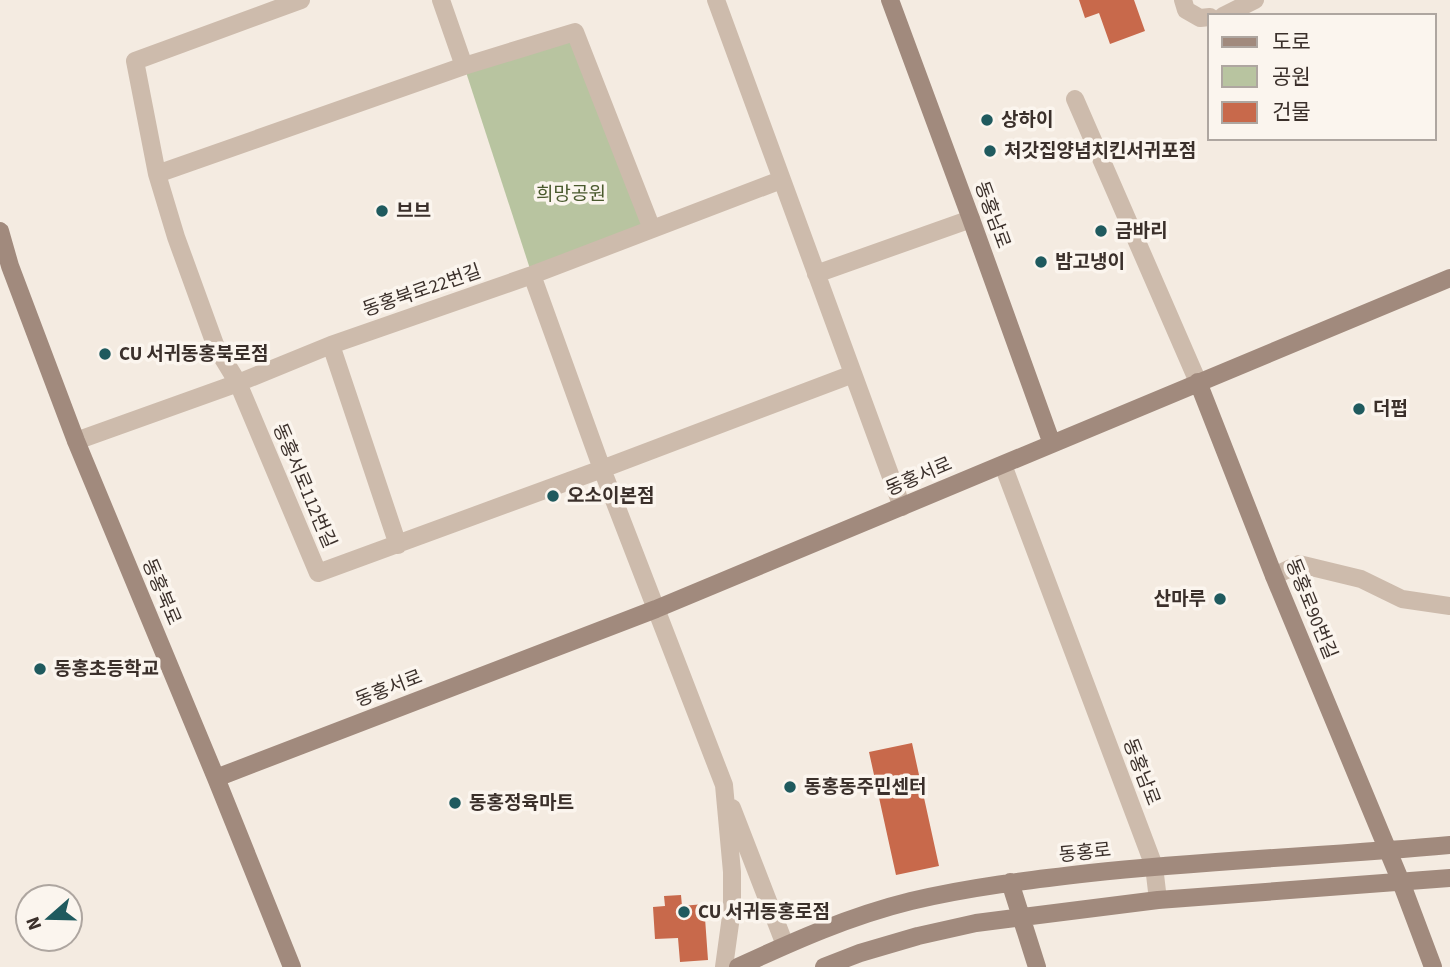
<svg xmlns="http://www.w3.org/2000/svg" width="1450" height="967" viewBox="0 0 1450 967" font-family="'Source Sans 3','Noto Sans KR',sans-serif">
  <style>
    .green { fill: #b8c4a0 }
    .building { fill: #c8694b }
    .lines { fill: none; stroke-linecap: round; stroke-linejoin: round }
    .street { stroke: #cdbbac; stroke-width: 18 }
    .secondary { stroke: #a18a7d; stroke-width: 18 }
    .poi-dot { fill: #1f5a5e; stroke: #fbf5ee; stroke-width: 2.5 }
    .labels { text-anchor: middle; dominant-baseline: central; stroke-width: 7; stroke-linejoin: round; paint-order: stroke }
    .poi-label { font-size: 19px; font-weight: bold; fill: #3b302b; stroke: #fbf5ee; text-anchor: start }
    .park-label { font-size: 19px; fill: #4a5a2e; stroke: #fbf5ee }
    .street-label { font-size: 19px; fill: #3b302b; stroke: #fbf5ee }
  </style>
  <rect width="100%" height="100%" fill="#f4ebe1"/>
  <path class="green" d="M575 32 652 229 532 275 464 66Z"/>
  <path class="building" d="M1079 0H1134L1145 31 1110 44 1099 13 1085 18Z
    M912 743 939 866 896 875 869 752Z
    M681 895 682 906 704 904 708 960 680 962 678 938 655 939 653 907 665 906 664 896Z"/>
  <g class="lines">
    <path class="street" d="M301 0 135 61 157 174 464 66 575 32 652 229
      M441 0 464 66
      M716 0 902 507
      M1183 0 1186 10 1200 18 1210 17
      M1223 16 1255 0
      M1075 99 1198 382
      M157 174 176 237 216 347 238 383 318 573 602 469 532 275
      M816 274 971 219
      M331 345 398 545
      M76 441 238 383 331 345 532 275 781 180
      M1003 465 1154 866 1158 900
      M1274 576 1299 564 1361 579 1402 599 1450 606
      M732 808 785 945
      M724 967 732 909V872L724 785 602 469 853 374"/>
    <path class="secondary" d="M890 0 971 219 1052 444
      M0 231 10 266 76 441 216 778 292 967
      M1198 382 1274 576 1401 882 1433 967
      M216 778 656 609 1450 278
      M1010 882 1037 967
      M738 967C794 941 850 916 911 901 970 887 1029 880 1090 873 1209 860 1330 856 1450 845
      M824 967 860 953 918 936 976 923 1158 900 1450 878"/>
  </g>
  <g class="poi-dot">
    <circle cx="987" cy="120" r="7"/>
    <circle cx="990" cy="151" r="7"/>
    <circle cx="382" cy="211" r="7"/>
    <circle cx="1101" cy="231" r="7"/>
    <circle cx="1041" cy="262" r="7"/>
    <circle cx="105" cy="354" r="7"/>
    <circle cx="1359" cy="409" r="7"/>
    <circle cx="553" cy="496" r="7"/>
    <circle cx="1220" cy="599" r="7"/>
    <circle cx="40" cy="669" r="7"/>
    <circle cx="790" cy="787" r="7"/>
    <circle cx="455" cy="803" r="7"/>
    <circle cx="684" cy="912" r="7"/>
  </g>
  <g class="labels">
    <g class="poi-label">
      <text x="1001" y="120">상하이</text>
      <text x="1004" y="151">처갓집양념치킨서귀포점</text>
      <text x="396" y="211">브브</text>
      <text x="1115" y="231">금바리</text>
      <text x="1055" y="262">밤고냉이</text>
      <text x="119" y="354">CU 서귀동홍북로점</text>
      <text x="1373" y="409">더펍</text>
      <text x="567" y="496">오소이본점</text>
      <text x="1206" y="599" text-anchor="end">산마루</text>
      <text x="54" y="669">동홍초등학교</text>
      <text x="804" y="787">동홍동주민센터</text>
      <text x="469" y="803">동홍정육마트</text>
      <text x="698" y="912">CU 서귀동홍로점</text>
    </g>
    <g class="park-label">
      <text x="571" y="194">희망공원</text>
    </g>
    <g class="street-label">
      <text transform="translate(992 215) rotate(70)">동홍남로</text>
      <text transform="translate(422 291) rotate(-19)">동홍북로22번길</text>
      <text transform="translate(919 477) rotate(-23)">동홍서로</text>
      <text transform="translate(304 486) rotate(67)">동홍서로112번길</text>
      <text transform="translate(161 592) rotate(67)">동홍북로</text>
      <text transform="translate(1311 609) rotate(68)">동홍로90번길</text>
      <text transform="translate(389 689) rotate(-21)">동홍서로</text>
      <text transform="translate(1141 772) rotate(69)">동홍남로</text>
      <text transform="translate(1085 853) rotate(-6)">동홍로</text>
    </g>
  </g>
  <rect x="1208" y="14" width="228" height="126" fill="#fbf5ee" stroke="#aea6a0" stroke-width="2"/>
  <rect x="1222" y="37" width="35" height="10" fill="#a18a7d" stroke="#aea6a0" stroke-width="2"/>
  <text x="1272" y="49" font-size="21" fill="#3b302b">도로</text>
  <rect x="1222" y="66" width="35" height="21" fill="#b8c4a0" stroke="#aea6a0" stroke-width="2"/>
  <text x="1272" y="84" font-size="21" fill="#3b302b">공원</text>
  <rect x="1222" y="102" width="35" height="21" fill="#c8694b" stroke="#aea6a0" stroke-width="2"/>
  <text x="1272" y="119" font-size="21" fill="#3b302b">건물</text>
  <g transform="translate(49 918) rotate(250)"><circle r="33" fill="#fbf5ee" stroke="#aea6a0" stroke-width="2"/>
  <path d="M0-5L12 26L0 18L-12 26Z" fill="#1f5a5e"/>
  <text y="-10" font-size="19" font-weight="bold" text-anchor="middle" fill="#3b302b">N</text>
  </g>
</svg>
